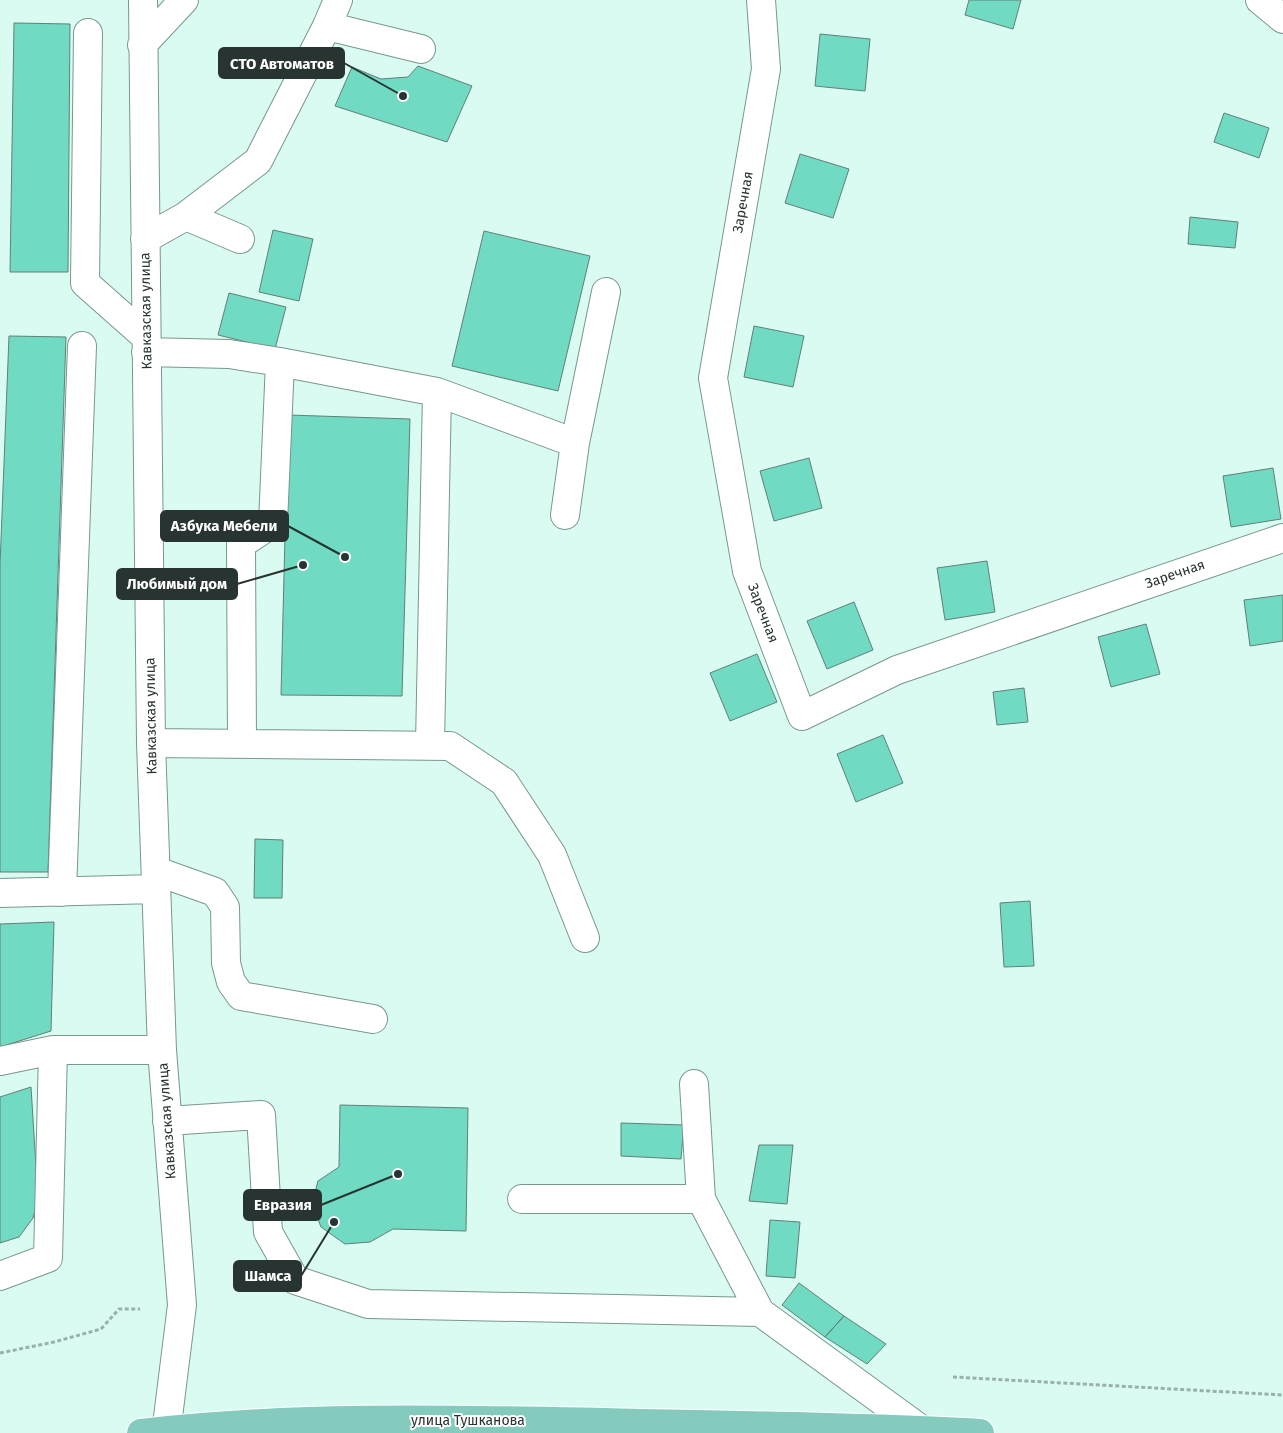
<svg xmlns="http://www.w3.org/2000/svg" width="1283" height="1433" viewBox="0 0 1283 1433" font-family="'Fira Sans',sans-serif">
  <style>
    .building { fill: #71dac2; stroke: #618077 }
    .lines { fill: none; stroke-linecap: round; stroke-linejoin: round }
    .minor-casing { stroke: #78978f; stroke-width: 30 }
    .major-casing { stroke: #fff; stroke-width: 30 }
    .path { stroke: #98b1aa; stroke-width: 3; stroke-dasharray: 4 2.5; stroke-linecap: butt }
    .minor { stroke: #fff; stroke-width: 28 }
    .major { stroke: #85cbbd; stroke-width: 28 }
    .labels { text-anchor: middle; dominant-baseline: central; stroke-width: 4; stroke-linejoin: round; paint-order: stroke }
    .street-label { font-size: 14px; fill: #283431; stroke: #fff }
    .leader { fill: none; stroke: #283431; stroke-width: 2 }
    .callout-dot { fill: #283431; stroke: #fff; stroke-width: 2 }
    .callout { fill: #283431; stroke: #283431; stroke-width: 2 }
    .callout-label { font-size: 15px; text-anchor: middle; font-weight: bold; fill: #fff }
  </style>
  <rect width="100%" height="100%" fill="#dafbf2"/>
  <path class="building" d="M969 0H1021L1013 29 965 15Z
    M14 23 70 24 68 272H10Z
    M820 34 870 39 865 91 815 86Z
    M418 66 472 86 447 142 335 106 352 67 381 79 408 77Z
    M1224 113 1269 128 1259 158 1214 142Z
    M800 154 849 169 833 218 785 203Z
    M1190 217 1238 222 1235 248 1188 244Z
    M273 230 313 239 299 301 259 292Z
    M484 231 590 256 558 391 452 366Z
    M229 293 286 307 275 349 218 335Z
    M754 326 804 336 793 387 744 377Z
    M9 336 66 337 48 872H0V565Z
    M288 415 410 419 402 696 281 695Z
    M809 458 822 508 774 521 760 471Z
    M1273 468 1281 519 1231 527 1223 476Z
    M987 561 995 612 945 620 937 568Z
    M1283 595V641L1250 646 1244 600Z
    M854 602 873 650 827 669 807 621Z
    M1146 624 1160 674 1111 687 1098 637Z
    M757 654 777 702 730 721 710 673Z
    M1024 688 1028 722 997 725 993 692Z
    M883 735 903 783 856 802 837 754Z
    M255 839 283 840 282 898H254Z
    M1030 901 1034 966 1004 967 1000 903Z
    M54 922 51 1031 0 1047V924Z
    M31 1087 38 1199 33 1218 19 1237 0 1243V1097Z
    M340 1105 468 1108 466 1231 393 1229 370 1242 345 1244 321 1227 312 1204 318 1181 339 1167Z
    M621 1123 684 1125 681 1159 621 1156Z
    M759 1145H793L787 1204 749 1201Z
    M770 1220 800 1222 795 1278 766 1276Z
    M799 1283 844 1316 825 1337 782 1305Z
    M844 1316 886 1344 867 1364 825 1337Z"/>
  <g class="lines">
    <g class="minor-casing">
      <path id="minor" d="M143 0 151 743 162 1050 182 1305 166 1433
        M761 0 766 69 713 378 747 571 802 716 897 670 1283 538
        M1260 0 1283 19
        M327 26 421 49
        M88 33 85 283 146 337
        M142 45 184 0
        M186 216 240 239
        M145 239 186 216 258 161 327 26 338 0
        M146 352 229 354 280 362
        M437 392 575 443
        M565 515 575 443 606 292
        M151 743 450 746 504 782 552 855 585 938
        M242 744 241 544 273 523 280 362 437 392 430 745
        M156 871 215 892 225 907 226 963 231 982 241 996 373 1019
        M62 892 82 346
        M0 893 156 889
        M0 1061 53 1050H162
        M694 1084 701 1199 760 1312
        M167 1121 261 1115 268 1232 295 1280 368 1304 760 1312 922 1430
        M522 1199H701
        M0 1276 48 1258 53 1050"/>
    </g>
    <g class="major-casing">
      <path id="major" d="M141 1433C294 1415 450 1419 604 1422 730 1425 855 1426 980 1433"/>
    </g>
    <path class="path" d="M0 1353 54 1342 101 1329 119 1309H140
      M953 1377 1283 1395"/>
    <use href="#minor" class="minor"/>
    <use href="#major" class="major"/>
  </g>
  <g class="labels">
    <g class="street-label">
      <text transform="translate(743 202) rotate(-80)">Заречная</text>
      <text transform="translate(146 311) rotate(-91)">Кавказская улица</text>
      <text transform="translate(1175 574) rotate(-19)">Заречная</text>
      <text transform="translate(763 613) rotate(69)">Заречная</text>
      <text transform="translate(151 716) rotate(-91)">Кавказская улица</text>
      <text transform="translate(167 1121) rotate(-94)">Кавказская улица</text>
      <text x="468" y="1420">улица Тушканова</text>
    </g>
  </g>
  <path class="leader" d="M403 96L344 63M345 557L288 526M303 565L237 584M398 1174L321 1205M334 1222L301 1276"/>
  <g class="callout-dot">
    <circle cx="403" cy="96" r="5"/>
    <circle cx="345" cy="557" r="5"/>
    <circle cx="303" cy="565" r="5"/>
    <circle cx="398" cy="1174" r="5"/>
    <circle cx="334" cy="1222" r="5"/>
  </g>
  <g class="callout">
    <rect x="219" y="48" width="125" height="30" rx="5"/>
    <rect x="161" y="511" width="127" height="30" rx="5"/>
    <rect x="117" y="569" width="120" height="30" rx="5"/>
    <rect x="244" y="1190" width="77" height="30" rx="5"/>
    <rect x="234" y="1261" width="67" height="30" rx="5"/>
  </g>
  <g class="callout-label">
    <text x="282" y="69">СТО Автоматов</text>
    <text x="224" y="531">Азбука Мебели</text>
    <text x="177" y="589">Любимый дом</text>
    <text x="283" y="1210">Евразия</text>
    <text x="268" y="1281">Шамса</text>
  </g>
</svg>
